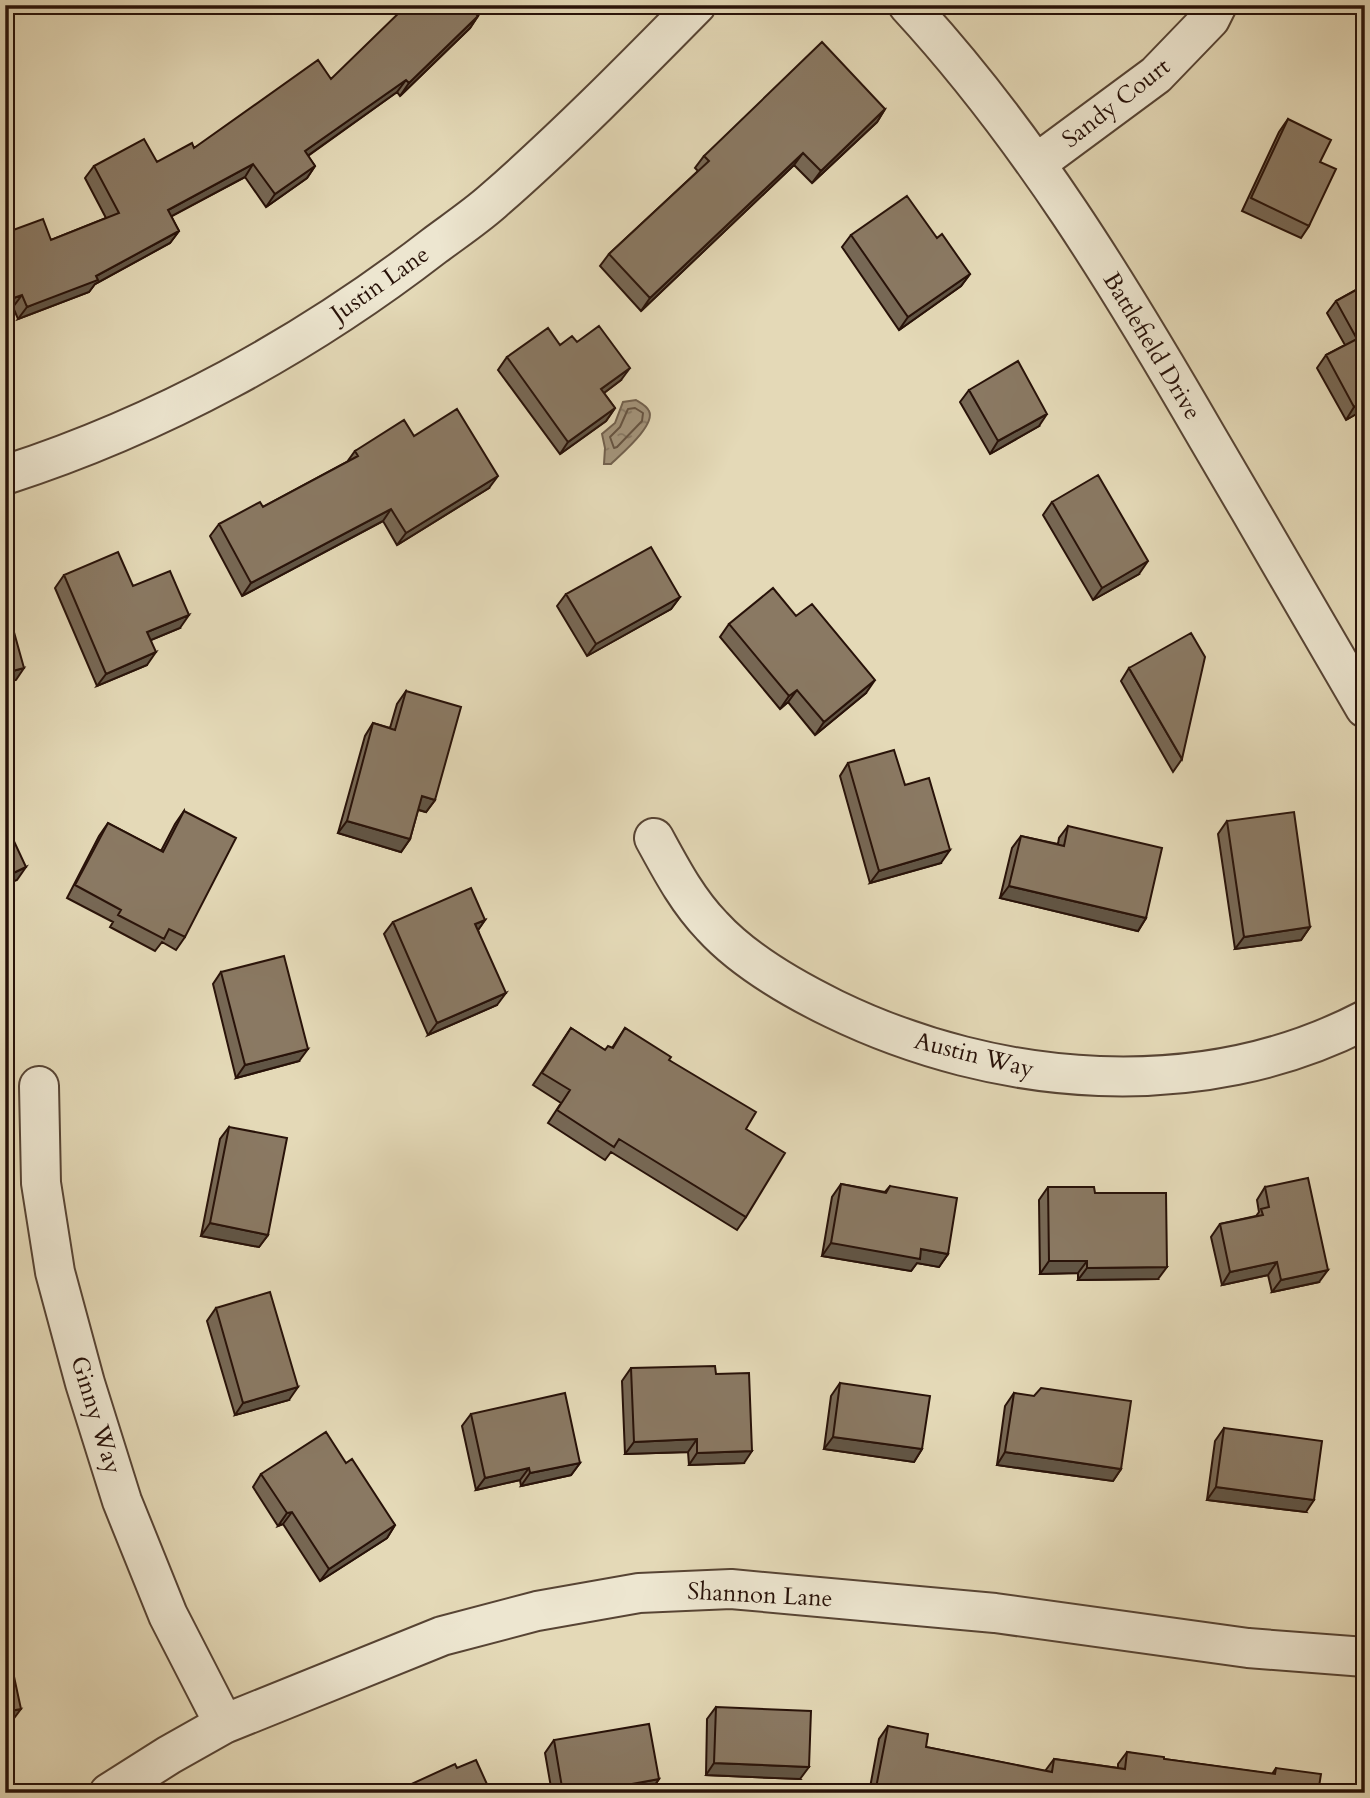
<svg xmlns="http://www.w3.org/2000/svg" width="1370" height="1798" viewBox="0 0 1370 1798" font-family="Cardo,serif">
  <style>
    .water { fill: url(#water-ripples); stroke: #72614e; stroke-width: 2 }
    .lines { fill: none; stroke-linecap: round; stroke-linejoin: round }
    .shore { stroke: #665442; stroke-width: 2 }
    .minor-casing { stroke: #574434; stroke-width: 42 }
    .minor { stroke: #ede6d0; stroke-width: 38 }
    .wall { fill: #776855; stroke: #281209; stroke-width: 2 }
    .shaded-wall { fill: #615545; stroke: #281209; stroke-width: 2 }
    .building { fill: #8a7963; stroke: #281209; stroke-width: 2 }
    .labels { text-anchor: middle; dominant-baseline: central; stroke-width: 5; stroke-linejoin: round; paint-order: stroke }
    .street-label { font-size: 24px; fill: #281209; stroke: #ede6d0 }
  </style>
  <defs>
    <pattern id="water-ripples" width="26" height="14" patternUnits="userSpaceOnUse" patternTransform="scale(1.75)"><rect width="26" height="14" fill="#a4957c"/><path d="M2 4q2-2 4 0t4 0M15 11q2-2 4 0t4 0" fill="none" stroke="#867864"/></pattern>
  </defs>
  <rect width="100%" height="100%" fill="#e4d9b7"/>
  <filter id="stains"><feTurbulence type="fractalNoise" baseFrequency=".00286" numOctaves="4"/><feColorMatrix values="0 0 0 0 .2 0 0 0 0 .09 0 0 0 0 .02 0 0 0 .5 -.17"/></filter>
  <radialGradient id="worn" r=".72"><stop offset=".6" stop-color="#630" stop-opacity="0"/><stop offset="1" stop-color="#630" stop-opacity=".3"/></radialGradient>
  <path class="water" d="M636 400C641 403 647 406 649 411 656 425 621 454 611 464H604L605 448 602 434 615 423 623 402Z"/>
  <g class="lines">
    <path class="shore" d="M635 408 643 413 642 421 617 447 614 448 610 437 620 427 628 409Z"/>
    <g class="minor-casing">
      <path id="minor" d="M908 5C1028 135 1119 285 1207 437 1260 527 1312 617 1365 708
        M1037 163 1156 75 1210 19 1217 5
        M5 475C160 425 306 345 434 246 454 231 475 217 493 201 564 139 630 72 696 5
        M654 838C671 869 687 900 712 926 743 960 793 989 834 1009 997 1088 1201 1105 1365 1020
        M39 1086 41 1183 55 1272 85 1383 122 1501 168 1615 224 1724
        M109 1793 169 1755 224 1724 442 1636 537 1611 639 1593 731 1589 995 1613 1248 1648 1365 1657"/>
    </g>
    <use href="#minor" class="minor"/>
  </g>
  <path class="wall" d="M478 16 470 28 400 96 397 92 308 156 315 166 307 178 266 207 245 177 171 216 179 231 170 243 95 284 89 292 18 319 13 307 5 311V233L51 240 106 218 85 178 94 166 157 162 194 148 331 79Z
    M1365 48V63L1358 58Z
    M885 109 877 122 812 183 794 165 641 311 600 266 609 254 698 171 695 168 704 156Z
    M1288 119 1320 162 1309 226 1301 238 1242 211 1279 132Z
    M851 235 937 238 970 274 961 286 899 330 842 247Z
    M1365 285V409L1346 420 1317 368 1326 355 1345 345 1327 313 1336 301Z
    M577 342 621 380 604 393 615 408 606 421 560 454 498 370 507 357 560 345Z
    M969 390 1039 426 990 454 960 402Z
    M414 436 489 488 397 545 383 521 242 596 210 536 219 524 263 507 347 462 355 451Z
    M1052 502 1139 574 1093 600 1043 515Z
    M64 575 133 586 180 628 151 640 147 665 97 686 55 588Z
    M566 594 680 597 671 609 587 656 557 606Z
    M796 616 866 693 815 735 788 702 780 709 720 637 729 624Z
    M1129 668 1182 759 1173 772 1121 681Z
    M406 691 435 800 426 812 418 810 410 839 401 852 338 833 365 736 373 723 390 728 397 704Z
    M848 763 905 785 941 863 870 883 840 776Z
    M184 811 185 937 176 950 162 942 155 951 110 927 113 922 67 898 99 836 108 823 161 851 175 824Z
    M1227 821 1310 927 1301 940 1235 949 1218 834Z
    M1068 826 1146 918 1138 931 1000 898 1012 848 1021 836 1058 844 1059 838Z
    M485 920 478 930 497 1005 428 1035 384 934 393 922Z
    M221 972 299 1061 236 1078 213 984Z
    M571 1028 605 1050 612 1048 625 1028 669 1060 746 1129V1217L737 1230 611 1152 605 1160 548 1123 561 1103 533 1085Z
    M229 1127 268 1235 259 1247 201 1236 220 1139Z
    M841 1184 885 1192 890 1186 948 1254 939 1267 917 1263 911 1271 822 1256 832 1197Z
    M1048 1187 1095 1193 1158 1279 1078 1280V1273L1040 1274 1039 1200Z
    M1265 1187 1319 1282 1272 1292 1268 1275 1222 1285 1211 1237 1220 1224 1256 1216 1259 1212 1257 1200Z
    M216 1308 289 1400 235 1415 207 1321Z
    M631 1368 716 1374 744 1463 689 1465 688 1452 625 1454 622 1381Z
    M840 1383 922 1449 914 1462 824 1449 831 1396Z
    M1014 1393 1121 1469 1113 1481 997 1465 1005 1406Z
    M471 1414 580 1463 571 1475 521 1486 520 1480 476 1490 462 1426Z
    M1224 1428 1306 1512 1207 1500 1215 1441Z
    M346 1463 395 1525 387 1538 320 1581 283 1524 278 1526 253 1487 261 1474Z
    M716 1707 800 1779 706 1775 707 1719Z
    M888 1726 926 1747 1045 1771 1054 1759 1118 1768V1764L1127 1752 1164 1759 1272 1774 1276 1768 1318 1793H869L879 1739Z
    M554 1740 659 1779 650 1792 644 1793H552L545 1753Z"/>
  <path class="shaded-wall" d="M478 16 470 28 400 96 409 83Z
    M406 80 397 92 296 164 305 151Z
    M885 109 877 122 812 183 821 171Z
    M803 153 794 165 641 311 650 298Z
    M253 164 245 177 159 223 168 210Z
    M315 166 307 178 266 207 275 194Z
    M179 231 170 243 95 284 89 292 18 319 27 307 96 276Z
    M970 274 961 286 899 330 908 317Z
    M22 295 13 307 5 311V301Z
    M630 368 621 380 592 402 601 389Z
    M1365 402V409L1346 420 1354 407Z
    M615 408 606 421 560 454 568 442Z
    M1047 414 1039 426 990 454 998 441Z
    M498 476 489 488 397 545 406 533Z
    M391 509 383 521 242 596 251 583Z
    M1148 561 1139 574 1093 600 1102 588Z
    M680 597 671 609 587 656 596 644Z
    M189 615 180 628 139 645 147 632Z
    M156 652 147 665 97 686 106 674Z
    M24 668 16 680 5 683V673Z
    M875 680 866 693 815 735 824 722Z
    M797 690 788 702 780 709 789 696Z
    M422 796 435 800 426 812 413 808Z
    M347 821 410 839 401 852 338 833Z
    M950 850 941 863 870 883 879 871Z
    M26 867 17 880 5 885V877Z
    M1009 886 1146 918 1138 931 1000 898Z
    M485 920 476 933 475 924Z
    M1310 927 1301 940 1235 949 1244 937Z
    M506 993 497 1005 428 1035 437 1023Z
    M308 1049 299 1061 236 1078 245 1065Z
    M210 1223 268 1235 259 1247 201 1236Z
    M831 1243 921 1249 948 1254 939 1267 917 1263 911 1271 822 1256Z
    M1049 1261H1087L1078 1273 1040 1274Z
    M1277 1262 1268 1275 1222 1285 1230 1272Z
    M1167 1267 1158 1279 1078 1280 1087 1268Z
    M1328 1270 1319 1282 1272 1292 1281 1280Z
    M298 1387 289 1400 235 1415 243 1403Z
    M833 1437 922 1449 914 1462 824 1449Z
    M697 1439 688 1452 625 1454 634 1442Z
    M752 1451 744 1463 689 1465 697 1453Z
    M1005 1452 1121 1469 1113 1481 997 1465Z
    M580 1463 571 1475 521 1486 530 1473Z
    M529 1468 520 1480 476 1490 485 1478Z
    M1216 1487 1314 1500 1306 1512 1207 1500Z
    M292 1512 283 1524 278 1526 287 1513Z
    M395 1525 387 1538 320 1581 329 1569Z
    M21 1709 12 1721 5 1723V1712Z
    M714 1763 809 1767 800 1779 706 1775Z
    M659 1779 650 1792 644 1793H583Z"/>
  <path class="building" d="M407 5H468L478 16 409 83 406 80 305 151 315 166 275 194 253 164 168 210 179 231 96 276 98 280 27 307 22 295 5 301V233L43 219 51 240 119 213 94 166 144 139 157 162 192 143 194 148 318 60 331 79Z
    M822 42 885 109 821 171 803 153 650 298 609 254 709 161 704 156Z
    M1288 119 1331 140 1320 162 1336 169 1309 226 1251 198Z
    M907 196 937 238 942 234 970 274 908 317 851 235Z
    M1365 285V402L1354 407 1326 355 1357 339 1336 301Z
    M599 326 630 368 601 389 615 408 568 442 507 357 548 328 560 345 572 336 577 342Z
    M1018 361 1047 414 998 441 969 390Z
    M457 409 498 476 406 533 391 509 251 583 219 524 260 502 263 507 358 456 355 451 404 420 414 436Z
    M1098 475 1148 561 1102 588 1052 502Z
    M651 547 680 597 596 644 566 594Z
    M118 552 133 586 170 571 189 615 147 632 156 652 106 674 64 575Z
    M773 588 796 616 812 604 875 680 824 722 797 690 789 696 729 624Z
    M7 607 24 668 5 673V608Z
    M1191 633 1205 657 1182 759 1129 668Z
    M406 691 461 707 435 800 422 796 410 839 347 821 373 723 395 730Z
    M894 750 905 785 929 778 950 850 879 871 848 763Z
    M184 811 236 838 185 937 169 929 164 939 118 915 121 910 75 885 108 823 163 852Z
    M1294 812 1310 927 1244 937 1227 821Z
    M5 822 26 867 5 877Z
    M1068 826 1162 848 1146 918 1009 886 1021 836 1064 846Z
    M471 888 485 920 475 924 506 993 437 1023 393 922Z
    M284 956 308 1049 245 1065 221 972Z
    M571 1028 605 1050 608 1046 613 1048 625 1028 671 1057 669 1060 756 1112 746 1129 785 1153 746 1217 619 1139 614 1147 557 1110 570 1090 542 1073Z
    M229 1127 287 1138 268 1235 210 1223Z
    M1308 1178 1328 1270 1281 1280 1277 1262 1230 1272 1220 1224 1263 1215 1261 1209 1269 1207 1265 1187Z
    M841 1184 886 1193 890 1186 957 1198 948 1254 921 1249 920 1259 831 1243Z
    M1048 1187H1094L1095 1193H1166L1167 1267 1087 1268V1261H1049Z
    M270 1292 298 1387 243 1403 216 1308Z
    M715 1366 716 1374 749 1373 752 1451 697 1453V1439L634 1442 631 1368Z
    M840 1383 930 1396 922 1449 833 1437Z
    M1041 1388 1131 1401 1121 1469 1005 1452 1014 1393 1034 1396Z
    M565 1393 580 1463 530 1473 529 1468 485 1478 471 1414Z
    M1224 1428 1322 1441 1314 1500 1216 1487Z
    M326 1432 346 1463 352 1459 395 1525 329 1569 292 1512 287 1513 261 1474Z
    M5 1635 21 1709 5 1712Z
    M716 1707 811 1711 809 1767 714 1763Z
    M649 1724 659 1779 583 1793H563L554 1740Z
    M888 1726 928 1734 926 1747 1052 1772 1054 1759 1125 1769 1127 1752 1164 1757V1759L1275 1774 1276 1768 1321 1774 1318 1793H875Z
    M476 1760 491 1793H392L455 1764 457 1768Z"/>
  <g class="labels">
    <g class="street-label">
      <text transform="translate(1116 103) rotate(-38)">Sandy Court</text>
      <text transform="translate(380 284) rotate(-35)">Justin Lane</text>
      <text transform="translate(1152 346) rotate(59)">Battlefield Drive</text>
      <text transform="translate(974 1055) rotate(14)">Austin Way</text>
      <text transform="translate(96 1415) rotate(73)">Ginny Way</text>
      <text transform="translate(760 1595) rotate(3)">Shannon Lane</text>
    </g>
  </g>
  <rect width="1370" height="1798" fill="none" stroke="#e4d9b7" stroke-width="28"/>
  <rect x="7" y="7" width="1356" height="1784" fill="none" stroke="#281209" stroke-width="3.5"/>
  <rect x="14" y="14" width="1342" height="1770" fill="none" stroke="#281209" stroke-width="2"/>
  <rect width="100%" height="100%" filter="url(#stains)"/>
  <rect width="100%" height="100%" fill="url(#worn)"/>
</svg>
